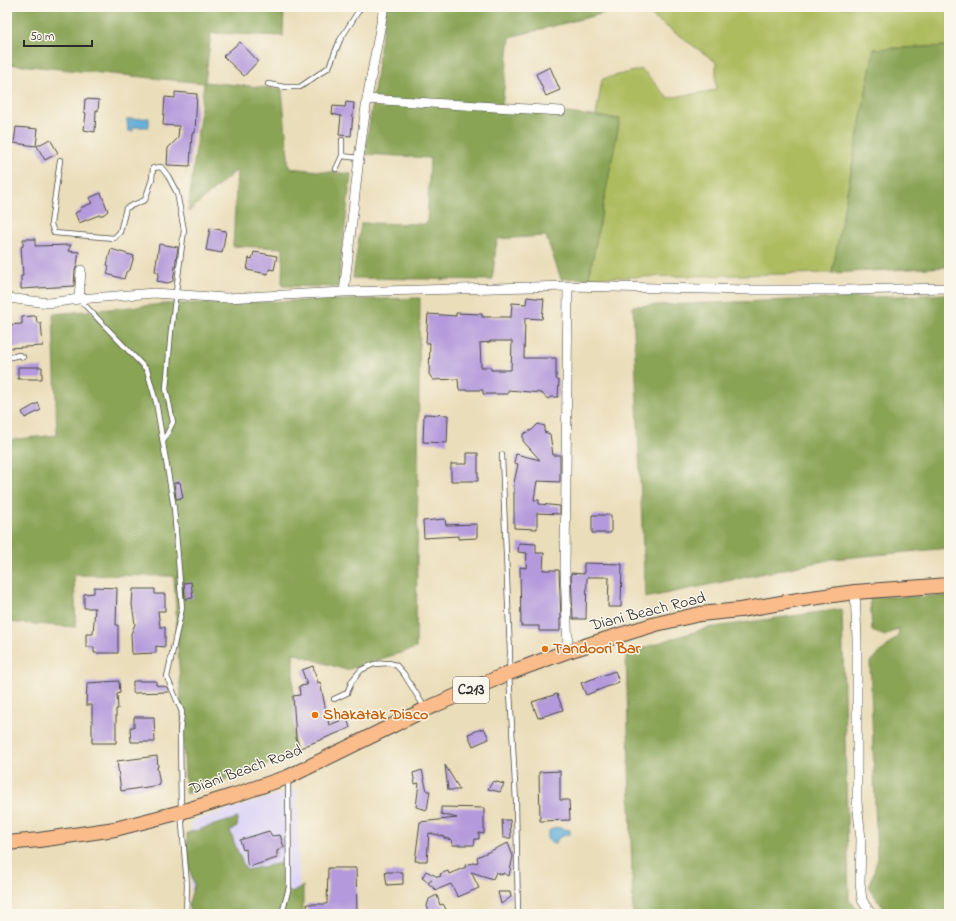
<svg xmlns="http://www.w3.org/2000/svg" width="956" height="921" viewBox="0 0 956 921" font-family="'Indie Flower',sans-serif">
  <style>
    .built { fill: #ddd5f6 }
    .green { fill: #adbc5f; stroke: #6c7445 }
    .forest { fill: #8aa456; stroke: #5a6840 }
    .water { fill: #5dacd7; stroke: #446c81 }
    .building { fill: #b499dc; fill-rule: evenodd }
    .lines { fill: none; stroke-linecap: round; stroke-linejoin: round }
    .service-casing { stroke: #484640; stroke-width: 6 }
    .minor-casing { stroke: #484640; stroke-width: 10 }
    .primary-casing { stroke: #484640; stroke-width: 16 }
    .service { stroke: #fff; stroke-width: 4.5 }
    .minor { stroke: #fff; stroke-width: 9 }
    .primary { stroke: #fabc8b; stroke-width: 14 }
    .food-dot { fill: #e8710a; stroke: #fbf7ec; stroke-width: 1.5 }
    .labels { text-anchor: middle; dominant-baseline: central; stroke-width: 3; stroke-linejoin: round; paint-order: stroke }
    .shield { fill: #fbf7ec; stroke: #696865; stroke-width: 1 }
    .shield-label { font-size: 15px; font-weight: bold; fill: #2b2b2b }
    .street-label { font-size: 16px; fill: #2b2b2b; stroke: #fbf7ec }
    .food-label { font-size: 16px; font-weight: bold; fill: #c56008; stroke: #fbf7ec; text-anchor: start }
  </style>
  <rect width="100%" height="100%" fill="#fbf7ec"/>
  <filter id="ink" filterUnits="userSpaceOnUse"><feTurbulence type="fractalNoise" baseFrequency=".025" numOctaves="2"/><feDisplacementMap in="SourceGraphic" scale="8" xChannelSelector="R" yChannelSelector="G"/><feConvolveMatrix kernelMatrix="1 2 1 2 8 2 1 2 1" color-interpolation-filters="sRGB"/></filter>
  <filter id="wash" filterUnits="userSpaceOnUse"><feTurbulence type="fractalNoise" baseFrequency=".012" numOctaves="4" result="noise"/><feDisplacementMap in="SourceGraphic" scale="16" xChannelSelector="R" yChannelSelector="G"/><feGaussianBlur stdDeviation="0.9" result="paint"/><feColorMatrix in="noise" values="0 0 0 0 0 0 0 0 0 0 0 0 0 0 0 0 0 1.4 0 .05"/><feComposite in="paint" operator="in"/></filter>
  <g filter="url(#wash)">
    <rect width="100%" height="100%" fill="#eaddb9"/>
    <path class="built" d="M297 789 300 914H191V821Z"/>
    <path class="green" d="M639 7H949V46L874 49 832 273 589 278 619 119 596 116 602 79 642 69 668 98 716 90V62Z"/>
    <path class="forest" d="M7 7H284L283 36 211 33 205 82 282 89 289 168 351 174 338 287 282 286 283 248 233 246 237 170 188 212 204 83 8 64 7 70Z
      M386 7H629L510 37 502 106 620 119 589 278 561 279 546 236 497 239 492 280 353 278 361 223 427 224 430 158 365 154Z
      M949 46V172L945 173 947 267 832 273 874 49Z
      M949 294V548L833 559 645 598 633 306Z
      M420 298 416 648 346 670 293 653 294 754 186 794 174 576 74 575 76 627 7 622V440L57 435 53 314 165 304Z
      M949 596V914H888L869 888 877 861 870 662 898 636 899 628 885 636 872 631 870 597Z
      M842 609 849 900 862 914H633L626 653 707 628Z
      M238 818 237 827 230 831 237 850 246 870 282 863 286 889 292 893 303 886V914H191L188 906 194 885 187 859V833Z"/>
    <path class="water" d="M149 118V127H133V131H128L127 119Z
      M556 827 570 830V834C563 836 558 836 556 843H551L547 838 549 831Z"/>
    <g id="blocks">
      <path class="building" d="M240 42 258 61 244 76 223 56Z
        M550 67 560 90 546 96 536 74Z
        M175 92 197 94 195 133H192L190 166 167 165 168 148 178 138 179 126 163 125 165 97 175 98Z
        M85 99 99 100 98 111 96 110 95 132 84 130 86 113 84 112Z
        M346 102 354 103 351 136 339 135 341 116 332 114 333 106 345 107Z
        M16 127 38 129 36 146 14 143Z
        M50 139 58 153 45 160 37 146Z
        M101 193 108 211 103 215H99L79 223 75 213 81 210 80 208 92 203 89 198Z
        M210 228 226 231 222 253 206 250Z
        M23 239H35V246L71 245 68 251 79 252 77 265 75 270 74 286 21 289V276H23L21 247 23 246Z
        M159 244 178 247 173 281 168 283 157 281 159 272 155 271Z
        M111 249 134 256 130 270 126 272 124 279 107 274 109 266 107 265Z
        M254 252 277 256 274 270 269 269 268 274 247 270 249 258 252 259Z
        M527 297 544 299 542 319 525 318 524 358H556V379L559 381 558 397H551L548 399 541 393 508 390V394H483V390H459L458 379 433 380 429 374 430 343H426L428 314 456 316V313L482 314V317H511L512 303 526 304ZM490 341H512L511 370H491V367H481L480 343 490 342Z
        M32 316H36L37 323H41L43 346 7 348V325L22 324V317Z
        M18 367H42V379H18Z
        M38 403 41 410 25 418 22 412Z
        M424 414 448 415 447 443 423 442Z
        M538 424 545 426 544 432 550 434 553 455H560V482L537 481 534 500H539V504L560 506V514L537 513V529L514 528V487H513L518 464 514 463 516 454 540 460 523 441V434L532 430Z
        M467 453H478V481H451V464H467Z
        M180 482 183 498 176 499 174 483Z
        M592 515H611V533H592Z
        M445 519 446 525 477 524V538L458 539V536L424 538 423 521Z
        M519 543 536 544V553H544L543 570H559L561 619H560V631H539V626H521L520 567 526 568 527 553 518 552Z
        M584 563 622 564 621 607H608L609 577H587L586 619H573L571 573 584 574Z
        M191 582 193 598 185 599 184 583Z
        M94 587 117 588 116 625H118V653H94V647H86V634H93L95 608H84V594L94 593Z
        M133 589H155V594H165V611H158L160 627H165V647L156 646V653L132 654 131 634 135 624 132 605Z
        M313 666 318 683 320 682 329 725 347 718 350 728 300 748 296 738 293 696 300 695 299 686 307 685 302 670Z
        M615 671 619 682 586 695 581 683Z
        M119 681 120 693 117 694 118 709H116V743H92V705H86L87 683Z
        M133 681H156V685L167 687 169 692 133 693Z
        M557 694 563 710 538 718 532 702Z
        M134 717H154L155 742H131L130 727H134Z
        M484 728 489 739 473 746 468 734Z
        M157 756 158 767H157L160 785 121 791 117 761Z
        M445 765 460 790H448Z
        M422 770 427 791H430L427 810 416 807 419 783 415 784 413 773Z
        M560 771V800H569L570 820 540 821 539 772Z
        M493 781 504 784 500 792 488 789Z
        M441 807 484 808V834L479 833V839H475L474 845H453L452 840 444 838 443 836 429 833 427 861H415L420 822 457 818 441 814Z
        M502 820H510L511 838H503Z
        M269 831 272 836 280 835 284 847 277 851V858L249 867 247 863 246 849 243 850 240 840Z
        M508 843 513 856 509 876 503 873 502 875 496 872 493 879 471 872 479 888 458 897 451 884 436 890 428 883 432 880 426 881 422 878 426 871 438 877 441 876 440 874 448 871 449 874 466 867 465 865 478 862 477 857Z
        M328 868H356L357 914H308L307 904H327Z
        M385 872H403V884L387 885Z
        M498 892H510L511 897 501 904Z
        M437 895 440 905 443 904 446 909 440 914H434L432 911 429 912 427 906 429 899Z"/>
    </g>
  </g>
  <g filter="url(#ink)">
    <use href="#blocks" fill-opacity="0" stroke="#484640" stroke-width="1"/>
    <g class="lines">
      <g class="service-casing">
        <path id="service" d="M268 84 284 87H300L329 67 340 40 361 7
          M342 156 359 158
          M60 160 51 224 54 233 114 238 120 232 126 208 145 200 152 179 153 168 161 167 168 176 177 193 184 230 171 331 166 389 173 422 163 442
          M336 169 342 156V140
          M79 299 147 370 156 402 174 508 182 608 167 677 182 712 180 731 181 812 187 885 186 914
          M7 358 19 355 23 357
          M502 455 510 653 509 673 516 802 518 914
          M334 699 347 693 352 681 361 670 374 664 389 663 396 665 404 674 425 708
          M282 914 289 887 288 779"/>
      </g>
      <g class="minor-casing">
        <path id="minor" d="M367 99 561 111
          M568 286 565 568 568 651
          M344 292 359 158 367 99 384 7
          M7 298 49 303 79 299 154 293 226 298 344 292 568 286 748 290H843L949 288
          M79 299 81 270
          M855 592 857 639V802L861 839 860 883 862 900 871 914"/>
      </g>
      <g class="primary-casing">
        <path id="primary" d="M7 843 39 840 115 829 181 812 232 796 288 777 426 709 509 673 568 651 656 624 700 614 740 610 804 599 855 592 949 585"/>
      </g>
      <use href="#service" class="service"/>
      <use href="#minor" class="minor"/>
      <use href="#primary" class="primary"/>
    </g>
  </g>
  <g class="food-dot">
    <circle cx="545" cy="649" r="4"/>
    <circle cx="315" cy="715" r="4"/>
  </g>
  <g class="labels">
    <rect class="shield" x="453" y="677" width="36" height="26" rx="3"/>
    <g class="shield-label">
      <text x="471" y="690">C213</text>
    </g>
    <g class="street-label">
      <text transform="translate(648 612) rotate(-14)">Diani Beach Road</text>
      <text transform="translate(246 770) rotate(-20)">Diani Beach Road</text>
    </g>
    <g class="food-label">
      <text x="553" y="649">Tandoori Bar</text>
      <text x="323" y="715">Shakatak Disco</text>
    </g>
  </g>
  <rect width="956" height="921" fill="none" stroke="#fbf7ec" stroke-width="24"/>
  <path d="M24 40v6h68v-6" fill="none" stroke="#2b2b2b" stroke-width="2"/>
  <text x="30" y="40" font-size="12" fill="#2b2b2b" stroke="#fbf7ec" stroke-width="3" paint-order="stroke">50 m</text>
</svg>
